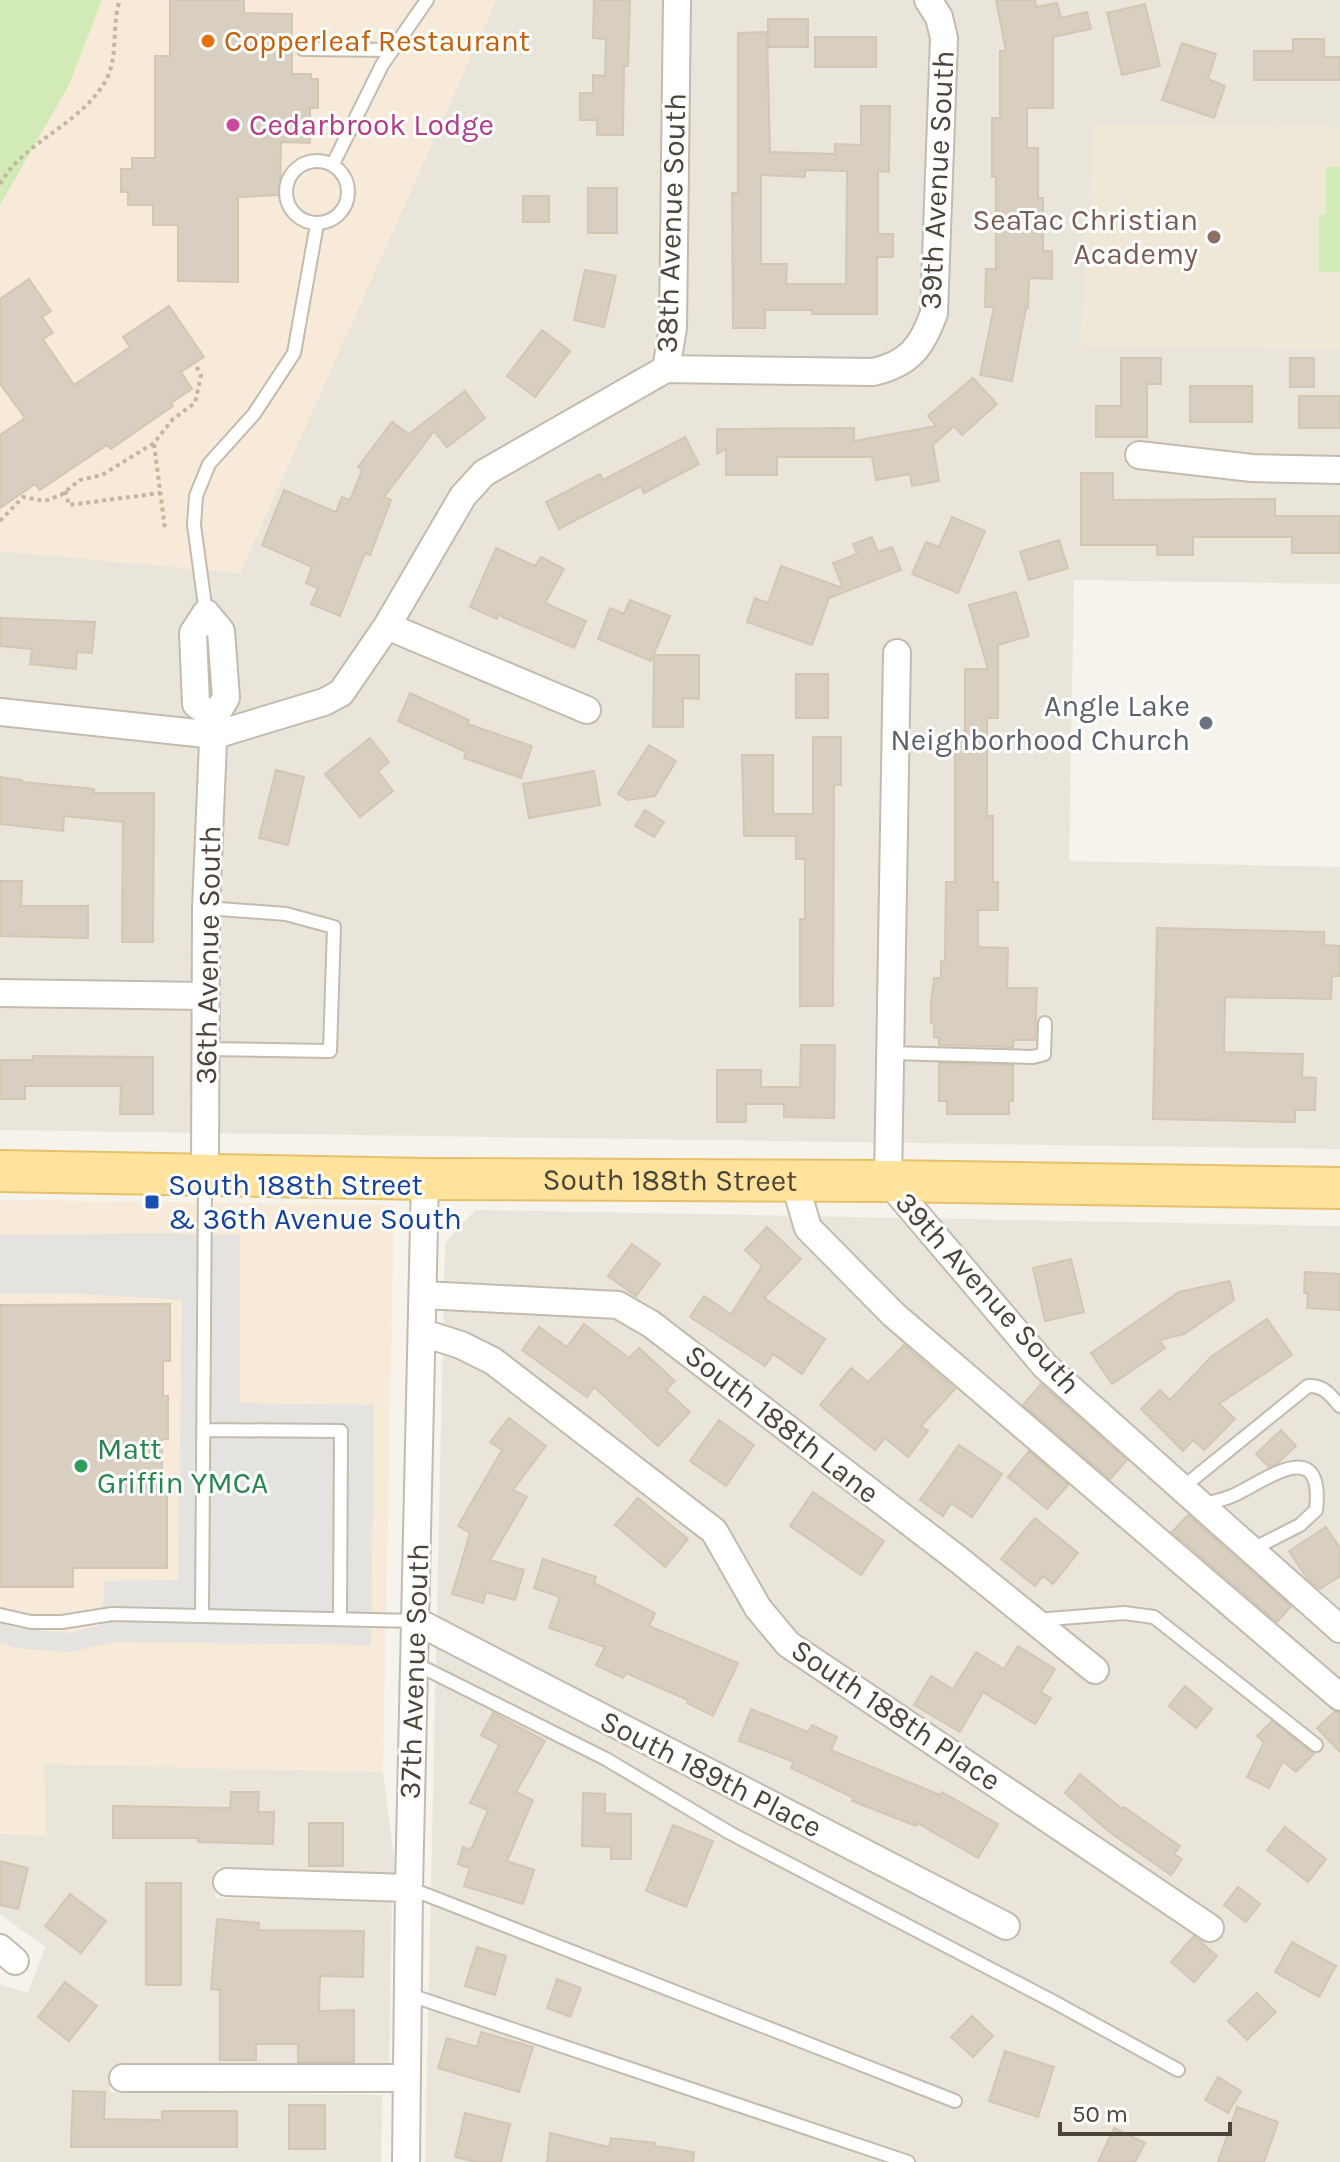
<svg xmlns="http://www.w3.org/2000/svg" width="1340" height="2162" viewBox="0 0 1340 2162" font-family="Karla,sans-serif">
  <style>
    .residential { fill: #eae5da }
    .commercial { fill: #f7ead8 }
    .education { fill: #efe8d6 }
    .green { fill: #d2eab5 }
    .parking { fill: #e5e3e0 }
    .building { fill: #d8cfc1; stroke: #d3c7b4; stroke-width: 2; fill-rule: evenodd }
    .lines { fill: none; stroke-linecap: round; stroke-linejoin: round }
    .lane-casing { stroke: #c2bbae; stroke-width: 16 }
    .street-casing { stroke: #c2bbae; stroke-width: 30 }
    .primary-casing { stroke: #e6c16a; stroke-width: 44 }
    .path { stroke: #c4b79f; stroke-width: 4; stroke-dasharray: 4 4; stroke-linecap: butt }
    .lane { stroke: #fff; stroke-width: 12 }
    .street { stroke: #fff; stroke-width: 26 }
    .primary { stroke: #ffe39c; stroke-width: 40 }
    .food-dot { fill: #e8710a; stroke: #fff; stroke-width: 3 }
    .hotel-dot { fill: #d1479c; stroke: #fff; stroke-width: 3 }
    .education-dot { fill: #8d6e63; stroke: #fff; stroke-width: 3 }
    .worship-dot { fill: #6b7280; stroke: #fff; stroke-width: 3 }
    .transit-dot { fill: #1a4fb4; stroke: #fff; stroke-width: 3 }
    .leisure-dot { fill: #2e9e5b; stroke: #fff; stroke-width: 3 }
    .labels { text-anchor: middle; dominant-baseline: central; stroke-width: 6; stroke-linejoin: round; paint-order: stroke }
    .food-label { font-size: 30px; fill: #c56008; stroke: #fff; text-anchor: start }
    .hotel-label { font-size: 30px; fill: #b23c85; stroke: #fff; text-anchor: start }
    .street-label { font-size: 30px; fill: #4b4439; stroke: #fff }
    .education-label { font-size: 30px; fill: #785e54; stroke: #fff; text-anchor: end }
    .worship-label { font-size: 30px; fill: #5b616d; stroke: #fff; text-anchor: end }
    .transit-label { font-size: 30px; fill: #164399; stroke: #fff; text-anchor: start }
    .leisure-label { font-size: 30px; fill: #27864d; stroke: #fff; text-anchor: start }
  </style>
  <rect width="100%" height="100%" fill="#f6f3ec"/>
  <path class="residential" d="M496 0H1340V128L1095 124 1081 346 1340 349V584L1074 580 1069 861 1340 867V1149L0 1130V551L240 573Z
    M475 1210 1340 1226V2162H425L445 1243Z
    M43 1764 383 1772 396 1873 217 1867 215 1898 392 1901 389 2065 112 2068 110 2092 382 2095 381 2162H0V1983L3 1986 28 1993 45 1947 0 1914V1834L46 1835Z"/>
  <path class="commercial" d="M102 0H496L240 573 0 551V205L69 85Z
    M0 1200 394 1205 383 1772 44 1764 46 1835 0 1834Z"/>
  <path class="education" d="M1094 124 1340 128V349L1081 346Z"/>
  <path class="green" d="M0 0H102L69 85 0 205Z
    M1326 167H1340V272H1319V215L1326 214Z"/>
  <path class="parking" d="M158 1233 240 1235V1403L374 1405 371 1645 116 1642 69 1652 15 1648 0 1643V1623L16 1628 68 1633 101 1625 105 1581 178 1580 182 1300 80 1294H0V1235Z"/>
  <path class="building" d="M170 0H244V13L292 14V74H311V79H318V108H310V143L281 142 280 195 238 197V282L178 281V225H153V205H128V192H121V169H132V158H155V56H170Z
    M594 0H630L628 66H624L623 135H597V120H580V93H593V75L605 76 606 39 593 38Z
    M996 0H1035L1036 7 1057 3 1061 18 1087 12 1091 29 1053 37V108H1027V148H1038V198H1043V251H1052V279L1029 278 1028 308H1026L1012 381 980 375 994 307H985L986 269H996V177H992V118H1000V51H1006Z
    M1145 4 1160 66 1122 75 1107 13Z
    M768 19H808V47H768Z
    M767 32 770 152 835 154V144L861 145V106H890L889 172 878 171V234H893V257H877V314H812V310H765V328H733L732 193H738V33ZM805 170 847 171 846 284H786L787 264H761V175L805 177Z
    M815 37H876V67H815Z
    M1293 39H1324V57H1340V80H1254V51H1293Z
    M1182 43 1216 54 1208 79 1225 86 1214 118 1162 100Z
    M588 188H617V233H588Z
    M523 196H549V222H523Z
    M585 270 616 276 604 327 574 320Z
    M29 279 51 311 42 317 53 333 43 339 74 385 130 347 123 337 169 306 204 357 181 372 192 389 171 403 173 406 111 449 107 445 40 490 35 484 0 508V435L25 418 0 384V299Z
    M542 330 570 351 535 397 507 376Z
    M1121 358H1161V384H1147V437H1096V406H1121Z
    M1290 358H1314V387H1290Z
    M973 378 997 404 962 435 954 426 933 445 939 481 912 486 910 474 876 480 872 457H777V475H726V449L717 454V429L854 428V441L936 426 928 416Z
    M1190 386H1252V422H1190Z
    M465 391 485 418 447 447 434 431 384 497 391 500 370 555 365 553 340 616 311 604 318 588 306 583 312 567 262 545 284 490 336 512 342 497 350 500 362 470 358 467 392 422 409 434Z
    M1299 396H1340V428H1299Z
    M685 437 699 464 644 493 641 486 559 529 546 502 600 474 603 480Z
    M1081 473H1113V500L1275 499V516H1340V553H1292V537H1193V555H1157V545H1081Z
    M952 517 985 531 958 593 912 574 926 542 939 547Z
    M872 537 878 552 892 547 901 570 829 598 812 645 747 622 755 598 768 603 781 566 843 588 833 563 857 554 853 544Z
    M1059 540 1068 568 1029 580 1020 552Z
    M496 548 535 566 541 557 564 569 545 603 586 621 574 648 498 615 497 619 470 607Z
    M1016 592 1029 636 998 645V718H987V816H993V882H998V910H978V947L1008 948 1007 988H1037L1035 1040H1013V1047L939 1045V1038L934 1037V1024L931 1023V1002L934 978H941V961H945L946 882H955V742H965V669H988L969 605Z
    M630 600 670 616 651 661 598 639 610 608 624 614Z
    M0 618 95 622 92 653 77 652 76 669 30 664 32 649 0 646Z
    M654 655H699V699L683 698V727H653Z
    M796 674H828V718H796Z
    M410 693 469 720 468 724 532 746 521 778 464 758 466 752 398 721Z
    M813 737H841V785H834L833 1006H800V919H805V859H796V836H744L742 755H773V814H813Z
    M370 738 389 762 378 771 393 791 360 817 325 774Z
    M649 745 676 761 655 796 628 800 618 794Z
    M276 770 304 777 288 845 259 838Z
    M594 771 600 805 529 818 523 784Z
    M0 777 22 780V782L94 789V793H154L153 942H122L123 822 64 816 63 831 0 824Z
    M645 810 664 822 654 837 635 826Z
    M0 881H22L21 906H88V938L0 936Z
    M1157 928 1324 932V945L1340 946 1339 976H1332L1331 999 1225 997 1224 1052 1303 1054 1302 1077 1316 1078 1315 1110H1295V1122L1153 1119Z
    M801 1045H835L834 1118 784 1117V1104H746V1122H717V1070H761V1087H800Z
    M33 1056 153 1057V1114H120L121 1086H25V1099H0V1060H33Z
    M939 1063 1013 1065V1101H1009V1114H947V1101H939Z
    M767 1227 801 1259 764 1298 825 1339 802 1374 773 1354 765 1366 690 1317 704 1296 731 1314 762 1266 745 1250Z
    M632 1244 660 1264 636 1296 608 1276Z
    M1071 1259 1084 1312 1045 1321 1033 1268Z
    M1305 1272 1340 1274V1310L1307 1308 1308 1293H1304Z
    M1230 1281 1234 1300 1184 1334 1159 1340 1165 1348 1112 1384 1091 1353 1179 1292Z
    M170 1304V1361H163V1396H168V1439H162V1493H167V1568H73V1587H0V1305Z
    M1267 1319 1292 1355 1219 1404 1235 1419 1204 1450 1193 1440 1183 1451 1141 1409 1160 1390 1170 1400 1212 1356Z
    M584 1324 629 1358 639 1348 675 1381 666 1390 690 1412 658 1446 594 1387 587 1397 522 1350 539 1327 567 1347Z
    M904 1345 955 1389 921 1426 928 1431 908 1457 885 1438 875 1450 820 1405 851 1368 868 1382Z
    M1041 1384 1127 1460 1110 1479 1023 1405Z
    M509 1418 546 1446 513 1490 527 1497 490 1560 524 1570 515 1600 486 1592 483 1603 452 1594 470 1533 458 1526 502 1450 490 1442Z
    M719 1420 754 1445 726 1486 690 1461Z
    M1281 1430 1296 1446 1277 1464 1269 1467 1256 1454Z
    M959 1445 1002 1474 972 1517 951 1503 943 1516 920 1500Z
    M1029 1451 1068 1485 1047 1509 1008 1477Z
    M813 1492 884 1541 861 1575 790 1526Z
    M638 1498 688 1539 665 1567 615 1525Z
    M1188 1515 1291 1606 1277 1622 1172 1532Z
    M1035 1518 1078 1553 1053 1584 1043 1576 1035 1586 1001 1559Z
    M1326 1527 1340 1548V1576L1320 1589 1306 1577 1289 1551Z
    M543 1559 596 1577 594 1583 655 1613 649 1626 738 1663 713 1716 687 1703 688 1700 626 1673 623 1678 596 1665 605 1647 549 1628 560 1597 534 1588Z
    M1018 1646 1055 1669 1041 1692 1051 1698 1035 1724 983 1692 960 1732 914 1705 931 1676 953 1689 976 1652 1004 1669Z
    M1185 1686 1212 1709 1196 1728 1169 1706Z
    M751 1709 808 1732 812 1725 837 1737 831 1750 940 1795 942 1792 998 1824 978 1858 917 1823 916 1826 852 1801 854 1798 791 1768 794 1762 739 1741Z
    M1334 1712 1340 1713V1752L1317 1728Z
    M493 1713 545 1741 516 1792 533 1800 507 1861 534 1870 523 1904 464 1886 470 1868 458 1864 463 1847 471 1850 488 1810 470 1803 499 1745 481 1735Z
    M1272 1721 1314 1754 1296 1772 1283 1761 1269 1788 1247 1777 1264 1742 1257 1736Z
    M1080 1774 1122 1809 1124 1807 1180 1846 1174 1854 1182 1859 1171 1875 1108 1831 1065 1793Z
    M231 1792H259L258 1812H274L273 1844 198 1842V1838H113V1806L230 1808Z
    M583 1793 605 1794V1813L631 1814V1859H611V1847L582 1846Z
    M309 1823H343V1866H309Z
    M673 1825 713 1841 686 1907 646 1891Z
    M1285 1827 1326 1859 1308 1882 1267 1850Z
    M0 1861 28 1868 18 1909 0 1905Z
    M146 1883H181V1985H146Z
    M1238 1887 1260 1904 1246 1922 1224 1905Z
    M70 1894 106 1921 81 1953 45 1926Z
    M217 1919 259 1923 258 1930 364 1931 363 1977 320 1976 319 2011 354 2010V2062H298V2044H256V2060H220V1990L211 1989Z
    M1194 1936 1217 1956 1194 1982 1171 1962Z
    M1292 1942 1336 1966 1319 1997 1275 1972Z
    M477 1947 506 1956 495 1995 465 1986Z
    M557 1979 581 1988 570 2017 547 2008Z
    M65 1982 97 2006 69 2041 38 2017Z
    M1257 1993 1276 2012 1247 2040 1228 2021Z
    M972 2016 993 2036 973 2057 951 2037Z
    M481 2032 533 2047 519 2092 438 2068 447 2038 477 2047Z
    M1005 2051 1054 2067 1038 2117 989 2101Z
    M1218 2077 1241 2091 1228 2113 1205 2100Z
    M73 2091 105 2092 104 2119 162 2120V2111H237V2147H71Z
    M289 2105H325V2149H289Z
    M1237 2107 1278 2122 1264 2162H1218Z
    M465 2113 510 2124 501 2162H476L455 2157Z
    M1114 2128 1145 2143 1135 2162H1098Z
    M550 2133 609 2147 611 2138 655 2143V2146L694 2152 693 2162H547Z"/>
  <g class="lines">
    <g class="lane-casing">
      <path id="lane" d="M303 49 392 50
        M286 192a31 31 0 1 1 62 0a31 31 0 1 1-62 0Z
        M333 164 382 65 427 0
        M206 613 194 525 196 496 209 464 254 414 294 353 317 224
        M205 1049 330 1051 334 927 286 914 206 908
        M890 1053 1033 1057 1044 1054 1045 1023
        M203 1430 341 1431 340 1619
        M1182 1488 1308 1386C1324 1385 1330 1395 1340 1406
        M1202 1505C1212 1502 1222 1500 1232 1496 1262 1483 1325 1432 1316 1510L1300 1525 1251 1550
        M0 1615 31 1622H62L112 1614 415 1621
        M202 1616 205 1179
        M1036 1620 1124 1613 1154 1617 1316 1745
        M414 1663 606 1759 730 1833 1056 2003 1178 2070
        M409 1888 955 2101
        M407 1994 908 2162"/>
    </g>
    <g class="street-casing">
      <path id="street" d="M666 369 873 372C909 364 922 347 934 313L944 38 939 17 928 0
        M666 369 673 328 677 0
        M1139 455 1252 468 1340 470
        M206 613 221 631 226 698 214 718 196 704 193 633Z
        M387 626 587 710
        M897 653 888 1181 1045 1366 1340 1629
        M0 712 215 735 324 702 341 693 387 626 463 496 484 473 666 369
        M0 993 205 996
        M205 1175 206 908 214 718
        M794 1181 808 1228 894 1315 1340 1697
        M424 1295 618 1305 651 1324 959 1560 1095 1670
        M423 1333 461 1345 493 1361 714 1531 758 1608 788 1644 1210 1928
        M416 1621 1006 1926
        M227 1882 409 1888
        M0 1948 15 1961
        M123 2078H407
        M406 2162 409 1888 425 1179"/>
    </g>
    <g class="primary-casing">
      <g id="primary">
        <path id="s1" d="M0 1171 425 1179 888 1181 1340 1188"/>
      </g>
    </g>
    <path class="path" d="M0 184C25 140 81 125 106 80 119 56 111 25 120 0
      M154 444 165 529
      M65 491 69 505 160 493
      M0 521 23 497 45 501 61 495 80 480 102 475 154 443 173 419 195 403 201 375 195 364"/>
    <use href="#lane" class="lane"/>
    <use href="#street" class="street"/>
    <use href="#primary" class="primary"/>
  </g>
  <circle class="food-dot" cx="208" cy="41" r="8"/>
  <circle class="hotel-dot" cx="233" cy="125" r="8"/>
  <circle class="education-dot" cx="1214" cy="237" r="8"/>
  <circle class="worship-dot" cx="1206" cy="723" r="8"/>
  <rect class="transit-dot" x="144" y="1194" width="16" height="16" rx="4"/>
  <circle class="leisure-dot" cx="81" cy="1466" r="8"/>
  <g class="labels">
    <g class="food-label">
      <text x="224" y="41">Copperleaf Restaurant</text>
    </g>
    <g class="hotel-label">
      <text x="249" y="125">Cedarbrook Lodge</text>
    </g>
    <g class="street-label">
      <text transform="translate(937 180) rotate(-87)">39th Avenue South</text>
      <text transform="translate(671 223) rotate(-88)">38th Avenue South</text>
      <text transform="translate(208 955) rotate(-89)">36th Avenue South</text>
      <text stroke="none"><textPath href="#s1" startOffset="670">South 188th Street</textPath></text>
      <text transform="translate(988 1293) rotate(48)">39th Avenue South</text>
      <text transform="translate(782 1424) rotate(38)">South 188th Lane</text>
      <text transform="translate(414 1671) rotate(-88)">37th Avenue South</text>
      <text transform="translate(896 1715) rotate(34)">South 188th Place</text>
      <text transform="translate(711 1774) rotate(27)">South 189th Place</text>
    </g>
    <g class="education-label">
      <text x="1198" y="220">SeaTac Christian<tspan x="1198" dy="34">Academy</tspan></text>
    </g>
    <g class="worship-label">
      <text x="1190" y="706">Angle Lake<tspan x="1190" dy="34">Neighborhood Church</tspan></text>
    </g>
    <g class="transit-label">
      <text x="168" y="1185">South 188th Street<tspan x="168" dy="34">&amp; 36th Avenue South</tspan></text>
    </g>
    <g class="leisure-label">
      <text x="97" y="1449">Matt<tspan x="97" dy="34">Griffin YMCA</tspan></text>
    </g>
  </g>
  <path d="M1060 2122v12h170v-12" fill="none" stroke="#4b4439" stroke-width="4"/>
  <text x="1072" y="2122" font-size="24" fill="#4b4439" stroke="#ffffff" stroke-width="6" paint-order="stroke">50 m</text>
</svg>
